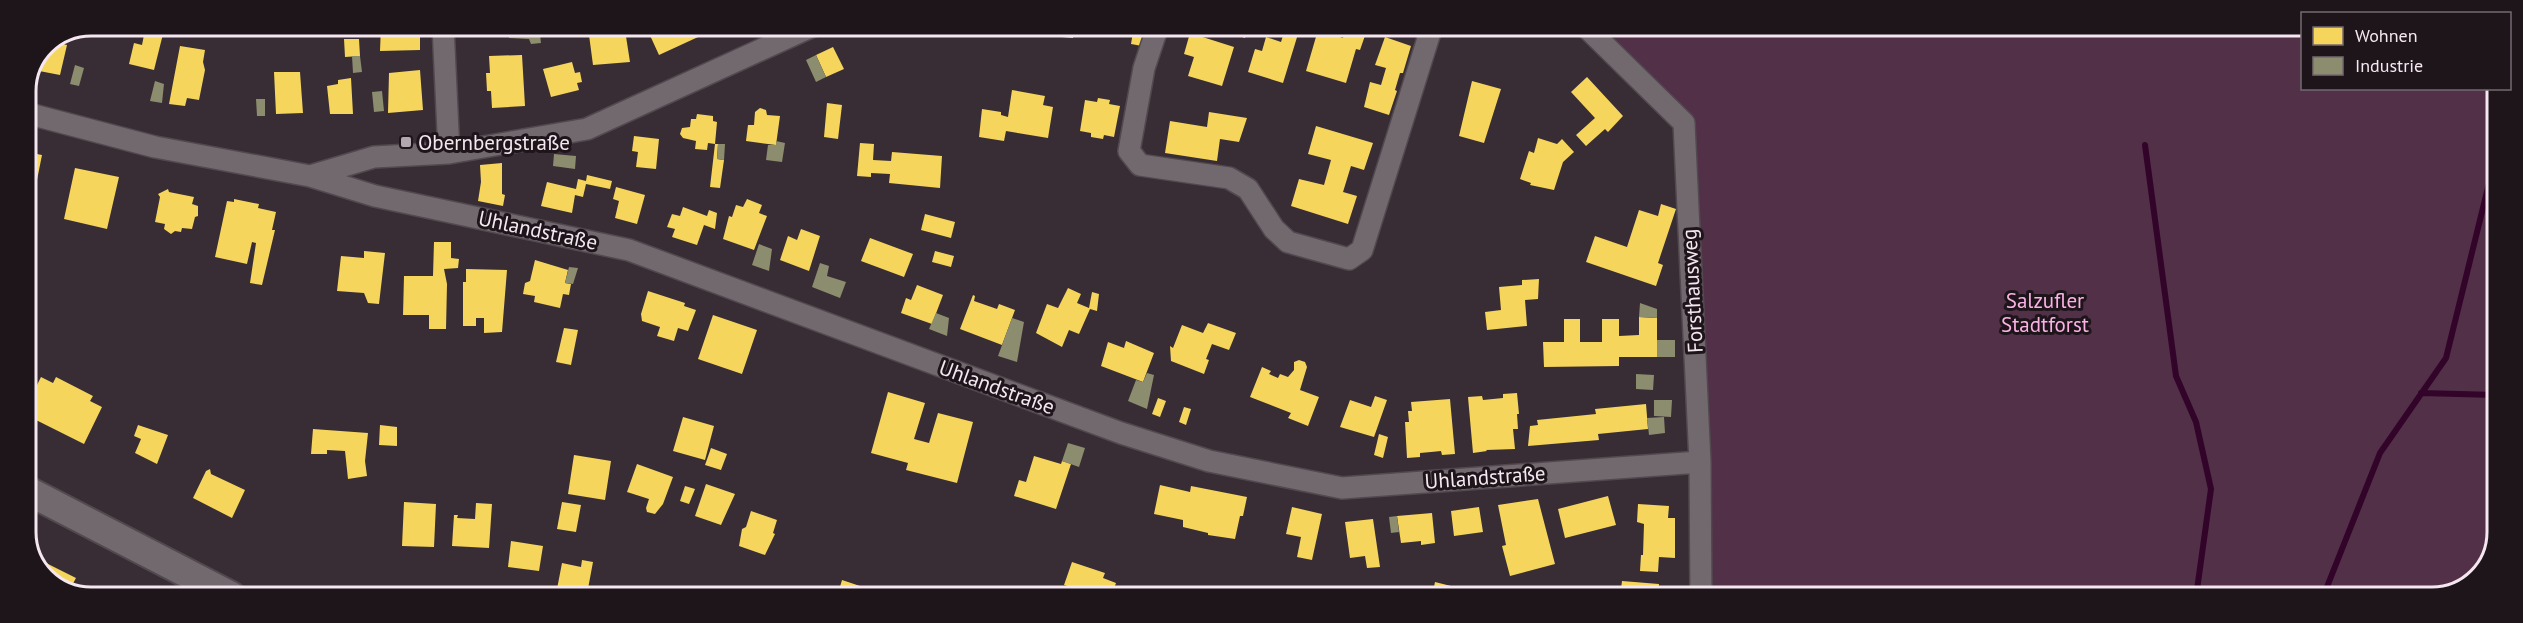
<svg xmlns="http://www.w3.org/2000/svg" width="2523" height="623" viewBox="0 0 2523 623" font-family="'PT Sans',sans-serif">
  <style>
    .green { fill: #513048 }
    .homes { fill: #f6d55c }
    .industry { fill: #8c8c6e }
    .lines { fill: none; stroke-linecap: round; stroke-linejoin: round }
    .stream { stroke: #330429; stroke-width: 6 }
    .street-casing { stroke: #52494f; stroke-width: 24 }
    .secondary-casing { stroke: #52494f; stroke-width: 32 }
    .street { stroke: #72696f; stroke-width: 21 }
    .secondary { stroke: #72696f; stroke-width: 28 }
    .poi-dot { fill: #b2a6af; stroke: #1e151b; stroke-width: 2 }
    .labels { text-anchor: middle; dominant-baseline: central; stroke-width: 6; stroke-linejoin: round; paint-order: stroke }
    .poi-label { font-size: 21px; fill: #f4e7f0; stroke: #1e151b; text-anchor: start }
    .street-label { font-size: 21px; fill: #f4e7f0; stroke: #1e151b }
    .park-label { font-size: 21px; fill: #fab2e5; stroke: #1e151b }
    .rim { fill: none; stroke: #f4e7f0; stroke-width: 3 }
  </style>
  <rect width="100%" height="100%" fill="#382d35"/>
  <path class="green" d="M1592 26 2302 27V88L2497 89 2496 545 2475 581 2432 597H1709L1690 122Z"/>
  <path class="homes" d="M138 26H165L154 70 129 64 134 43 142 45 144 35 136 33Z
    M381 26H416V32H420V50L380 51Z
    M475 26H509V29L475 28Z
    M648 26H722L659 55 648 31 650 30Z
    M1062 26H1074L1073 38 1062 37Z
    M1134 26 1145 28 1142 46 1131 44Z
    M1227 26H1249L1245 38 1226 31Z
    M1286 26H1306L1303 36 1298 34 1283 83 1248 72 1255 49 1262 51 1266 37 1281 42Z
    M1346 26 1368 27 1360 50 1356 49 1346 83 1306 71 1318 30 1343 38Z
    M625 30 630 62 593 65 589 35Z
    M1190 33 1234 47 1222 86 1188 76 1194 57 1184 54Z
    M1385 37 1411 46 1403 73H1400L1395 90 1397 91 1389 115 1364 107 1370 82 1381 85 1386 68 1375 65Z
    M344 39H359L360 56 345 57Z
    M56 42 67 45 60 75 34 70 45 44 55 46Z
    M180 46 205 50 203 62 205 70 199 100 187 98 185 106 169 104Z
    M833 47 844 69 826 77 816 55Z
    M522 55 525 106 492 108 491 91H487L486 73H490L489 56Z
    M572 62 575 73 580 72 582 82 577 83 579 90 551 97 543 69Z
    M420 70 423 110 388 113 389 73Z
    M274 72H300L303 113 276 114Z
    M1587 77 1623 116 1608 132 1605 129 1586 146 1576 135 1595 118 1571 92Z
    M351 78 353 114H330L327 86 338 84V80Z
    M1472 81 1501 89 1484 143 1459 136Z
    M1012 90 1045 96 1043 105 1053 107 1048 138 1006 131 1004 141 979 137 982 109 1001 112V115L1008 117Z
    M1098 98 1110 100 1109 104 1120 106 1114 137 1104 135 1103 139 1091 137V133L1080 131 1085 100 1097 102Z
    M827 103 842 105 838 139 824 137Z
    M760 108 766 110 767 115 780 116 776 145 746 141 748 125H754L755 112Z
    M1209 112 1247 118 1239 142 1220 139 1217 161 1165 153 1170 121 1207 127Z
    M697 114 713 116V121L717 122 715 144 708 143 707 150 695 149 696 141 683 138 680 134 682 128 690 127 691 119H696Z
    M1316 126 1373 143 1364 170 1351 166 1343 192 1357 196 1348 224 1291 206 1299 179 1324 185 1331 160 1308 154Z
    M634 136 659 139 656 169 636 167 638 152 632 151Z
    M1538 138 1557 144 1562 139 1574 152 1563 162 1554 190 1530 185 1531 183 1520 179 1529 151 1534 153Z
    M860 143 874 144 873 160 891 161 892 152 942 156 940 188 889 183 890 174 871 173V177L857 176Z
    M715 144H718L717 159 724 160 720 188 710 187Z
    M26 152 42 155 29 220 26 219Z
    M502 163V194L505 195 503 206 478 201 481 182 480 165Z
    M75 168 119 177 107 229 64 219Z
    M587 175 612 181 610 189 586 184 583 197 575 195 572 213 541 206 547 182 576 189 578 179 586 181Z
    M616 187 645 195 637 224 615 218 619 201 613 199Z
    M168 189 169 192 194 197 192 204 198 206V216L195 217 192 229 182 228 181 232 175 231 171 234 164 229 165 224 155 222 160 197 158 194Z
    M234 199 259 204 258 208 276 212 272 230H275L262 285 250 283 256 243 252 242 247 264 215 257 227 201 234 202Z
    M747 199 762 205 759 213 767 216 754 250 723 239 729 216 732 217 736 205 743 207Z
    M1661 204 1676 209 1658 263 1663 265 1656 286 1586 262 1595 236 1627 247 1639 210 1658 216Z
    M683 207 707 216 709 210 717 213 715 229 704 225 697 245 672 237 675 229 667 227 672 214 680 216Z
    M925 214 955 222 951 238 921 230Z
    M801 229 820 236 809 271 780 260 788 236 797 240Z
    M870 238 913 254 904 277 861 261Z
    M434 242H451V258L459 259 458 268 444 269 447 284 446 329H429V315H403L404 276H433Z
    M364 251 385 253 379 304 368 303 364 293 337 291 341 256 364 258Z
    M935 251 954 256 951 267 932 262Z
    M535 260 568 270 565 283 571 284 569 295 563 294 560 308 534 302 535 296 523 294 525 283 530 281Z
    M466 269 507 270 502 332 484 333V318H476V326H463V282H466Z
    M1539 279 1538 299 1525 300 1527 326 1487 330 1485 312 1501 310 1499 287 1522 285V280Z
    M917 285 943 295 932 324 901 313 906 298 911 300Z
    M1068 288 1081 294 1077 303 1089 308 1092 292 1099 294 1097 311 1090 309 1079 334 1069 330 1062 347 1036 333 1047 304 1058 308Z
    M648 291 685 303 684 306 696 310 688 331 678 328 674 341 657 336 660 327 642 321 641 314Z
    M973 295 975 296 974 301 997 309 999 304 1015 310 1002 345 960 329Z
    M713 315 757 330 742 374 698 359Z
    M1639 317 1657 318V357H1619V366L1544 367 1543 342H1564V319H1580V342H1602V319H1619V336L1639 335Z
    M1208 323 1236 333 1229 350 1212 344 1206 359 1209 360 1204 374 1171 361 1170 346 1173 348 1182 325 1203 333Z
    M564 328 578 330 571 365 556 362Z
    M1126 341 1154 353 1143 382 1101 366 1108 342 1124 348Z
    M1299 360 1305 362 1307 367 1300 390 1319 397 1308 426 1288 418 1291 413 1250 397 1262 367 1271 371 1269 374 1278 378 1280 374 1288 377 1294 370V362Z
    M41 377 53 383 56 377 93 396 90 401 102 407 84 444 26 415V407Z
    M888 392 925 403 914 439 929 443 938 413 973 422 957 483 906 470 908 463 871 453Z
    M1517 393 1519 414H1517L1518 429H1513L1515 449 1486 450 1487 451 1473 453 1468 397 1482 396 1483 400 1503 398V394Z
    M1375 396 1387 400 1374 437 1340 427 1350 400 1371 407Z
    M1158 398 1166 401 1160 417 1152 414Z
    M1450 399 1455 454 1442 455 1441 451 1431 452 1420 453V457L1407 458 1405 422H1409L1408 411H1412L1411 402Z
    M1646 404 1648 429 1598 434 1599 440 1528 446 1530 426 1538 425 1537 420 1596 414 1595 409Z
    M1184 407 1191 409 1186 425 1179 422Z
    M683 417 714 426 705 460 673 451Z
    M138 425 168 435 157 464 135 453 141 439 134 436Z
    M380 425 397 427V446L379 445Z
    M313 429 368 433 365 461 367 476 348 479 345 451 327 450V454H311Z
    M1379 434 1388 437 1383 458 1374 455Z
    M711 448 727 454 721 470 705 465Z
    M574 455 611 461 605 500 568 494Z
    M1034 456 1061 464 1062 461 1071 464 1056 509 1014 496 1019 480 1026 482Z
    M637 464 673 477 663 504 655 514 647 512 646 508 649 499 627 492Z
    M210 469 211 474 245 490 232 518 193 498 206 471Z
    M706 484 735 494 721 525 695 516Z
    M1160 485 1190 492 1191 486 1247 497 1243 516H1240L1235 539 1208 535V533L1183 527V520L1154 514Z
    M685 486 695 489 689 504 680 501Z
    M1608 496 1616 525 1565 538 1558 509Z
    M1538 499 1555 564 1510 576 1502 546 1506 545 1498 505Z
    M404 502 436 504 434 547 402 546Z
    M562 502 581 505 576 532 557 529Z
    M476 503 492 504 489 548 452 546 454 515H458L457 518 475 519Z
    M1638 504 1669 506 1668 518H1675V558L1659 557 1658 572 1640 571 1641 555H1643L1644 524 1637 522Z
    M1292 507 1322 514 1312 560 1297 557 1301 537 1286 534Z
    M1479 507 1483 532 1454 536 1451 511Z
    M751 511 777 520 773 533 775 534 765 555 739 546 742 529 746 527Z
    M1432 513 1435 543 1421 545V541L1401 543 1397 516Z
    M1373 519 1380 567 1367 568 1365 556 1350 558 1345 522Z
    M511 541 543 546 539 571 508 567Z
    M40 560 76 578 69 591 42 575 37 565Z
    M582 560 593 562 587 594 557 589 562 563 581 567Z
    M1072 562 1105 573 1103 578 1116 583 1111 597H1082L1075 594 1077 589 1064 585Z
    M842 580 872 590 870 597H837Z
    M1622 581 1659 584 1658 597H1620Z
    M1435 582 1479 593 1478 597H1432Z
    M652 587 669 593 667 596H648Z"/>
  <path class="industry" d="M527 26H539L541 43 531 44 529 39 509 38V28L528 29Z
    M816 55 826 77 816 82 806 60Z
    M352 56H360L362 72 353 73Z
    M75 65 84 68 79 86 70 84Z
    M155 81 164 84 162 103 150 101Z
    M382 91 384 111 374 112 372 92Z
    M256 99H265V116H257Z
    M776 141 785 143 782 162 766 160 768 145H776Z
    M718 144H725L724 160 717 159Z
    M554 154 576 156 575 169 553 166Z
    M759 244 772 249 769 271 752 265Z
    M820 263 829 266 827 276 846 282 840 298 812 287Z
    M569 267 578 268 573 284 565 283Z
    M1640 303 1657 309V318L1639 317Z
    M936 313 949 318 947 336 929 329Z
    M1012 318 1024 322 1017 362 998 356Z
    M1657 340H1675V357H1657Z
    M1147 373 1154 375 1147 409 1128 401 1136 380 1143 382Z
    M1636 374 1654 375 1653 390 1636 389Z
    M1654 400H1672L1671 417 1654 416Z
    M1664 417 1665 433 1649 435 1647 418Z
    M1068 443 1085 448 1079 467 1062 461Z
    M1397 516 1399 532 1391 533 1389 517Z"/>
  <g class="lines">
    <path class="stream" d="M2145 145 2176 376 2196 422 2211 489 2196 597
      M2421 393 2496 395
      M2323 597 2380 453 2446 358 2497 151"/>
    <g class="street-casing">
      <path id="street" d="M443 26 449 153
        M1158 26 1144 68 1129 151 1140 165 1229 178 1248 189 1274 229 1288 242 1349 259 1362 250 1432 26
        M1585 26 1684 123 1700 462 1701 597
        M26 113 155 147 310 176 374 157 449 153 587 129 813 26
        M310 176 375 196 629 250 1121 433 1209 461 1342 488 1700 462"/>
    </g>
    <g class="secondary-casing">
      <path id="secondary" d="M26 490 231 596"/>
    </g>
    <use href="#street" class="street"/>
    <use href="#secondary" class="secondary"/>
  </g>
  <rect class="poi-dot" x="400" y="136" width="12" height="12" rx="3"/>
  <g class="labels">
    <g class="poi-label">
      <text x="418" y="142">Obernbergstraße</text>
    </g>
    <g class="street-label">
      <text transform="translate(538 230) rotate(12)">Uhlandstraße</text>
      <text transform="translate(1692 291) rotate(-93)">Forsthausweg</text>
      <text transform="translate(997 387) rotate(20)">Uhlandstraße</text>
      <text transform="translate(1485 477) rotate(-4)">Uhlandstraße</text>
    </g>
    <g class="park-label">
      <text x="2045" y="300">Salzufler<tspan x="2045" dy="24">Stadtforst</tspan></text>
    </g>
  </g>
  <path d="M0 0H2523V623H0ZM91 36H2432A55 55 0 0 1 2487 91V532A55 55 0 0 1 2432 587H91A55 55 0 0 1 36 532V91A55 55 0 0 1 91 36Z" fill="#1e151b" fill-rule="evenodd"/>
  <path class="rim" d="M91 36H2432A55 55 0 0 1 2487 91V532A55 55 0 0 1 2432 587H91A55 55 0 0 1 36 532V91A55 55 0 0 1 91 36Z"/>
  <rect x="2301" y="12" width="210" height="78" fill="#1e151b" stroke="#746970" stroke-width="1.5"/>
  <rect x="2313" y="27" width="30" height="18" fill="#f6d55c" stroke="#746970" stroke-width="1.5"/>
  <text x="2355" y="42" font-size="18" fill="#f4e7f0">Wohnen</text>
  <rect x="2313" y="57" width="30" height="18" fill="#8c8c6e" stroke="#746970" stroke-width="1.5"/>
  <text x="2355" y="72" font-size="18" fill="#f4e7f0">Industrie</text>
</svg>
